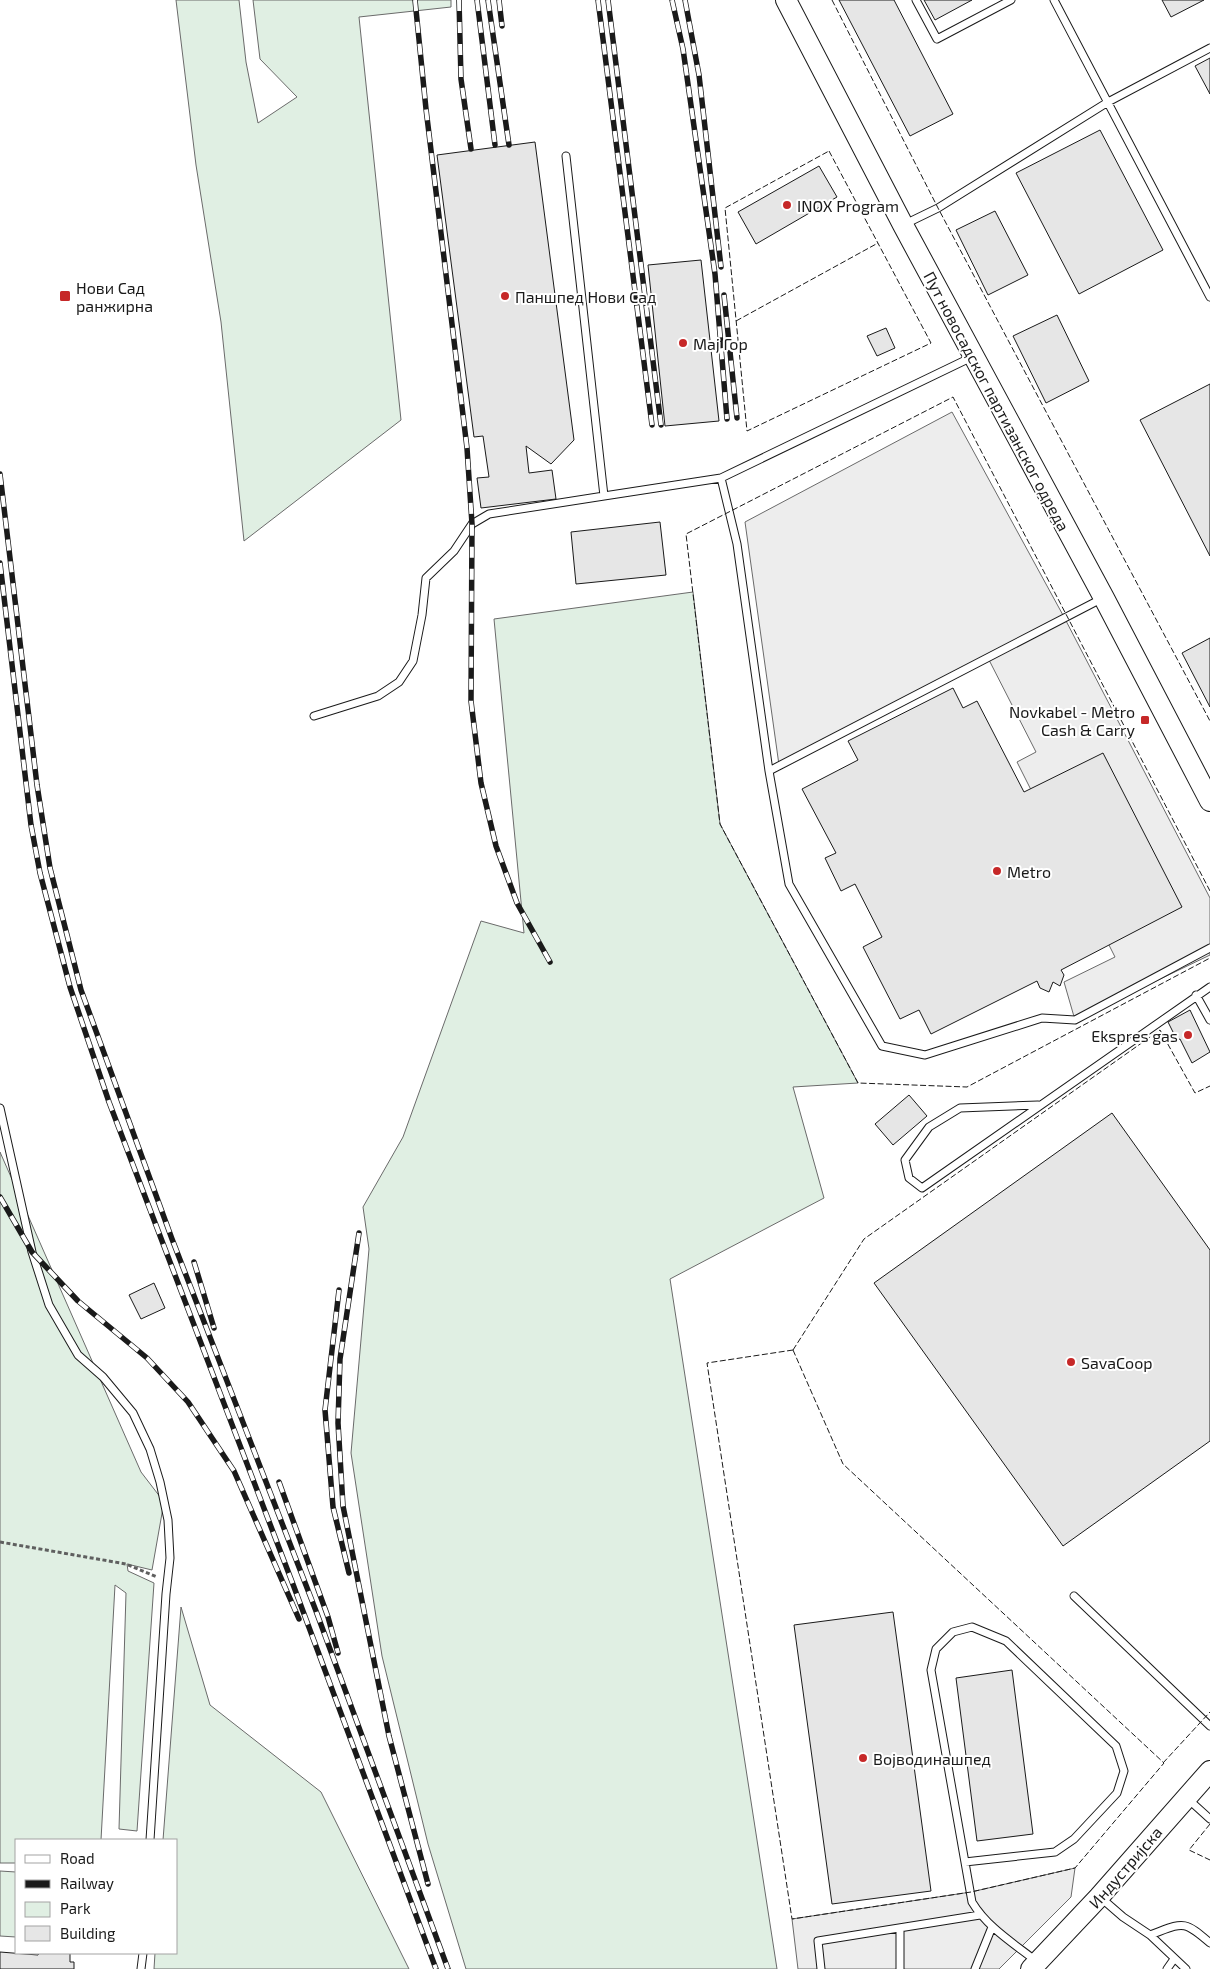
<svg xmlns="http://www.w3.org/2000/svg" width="1210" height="1969" viewBox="0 0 1210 1969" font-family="'Exo 2',sans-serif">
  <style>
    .green { fill: #e0efe3; stroke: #6a6a6a }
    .parking { fill: #ededed; stroke: #6a6a6a }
    .building { fill: #e6e6e6; stroke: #1a1a1a }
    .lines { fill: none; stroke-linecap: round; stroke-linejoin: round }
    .lane-casing { stroke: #1a1a1a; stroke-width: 9 }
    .secondary-casing { stroke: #1a1a1a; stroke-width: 22 }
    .path { stroke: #5f5f5f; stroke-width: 3; stroke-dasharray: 4 2.5; stroke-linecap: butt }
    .lane { stroke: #fff; stroke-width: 7 }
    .secondary { stroke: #fff; stroke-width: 20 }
    .rail-casing { stroke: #1a1a1a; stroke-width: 5.5 }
    .rail { stroke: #fff; stroke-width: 4; stroke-dasharray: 11; stroke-linecap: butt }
    .fence { stroke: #1a1a1a; stroke-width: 1; stroke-dasharray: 6 2.5; stroke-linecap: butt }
    .poi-dot { fill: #c62828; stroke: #fff; stroke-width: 2 }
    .labels { text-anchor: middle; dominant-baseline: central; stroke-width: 4; stroke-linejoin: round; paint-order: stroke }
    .poi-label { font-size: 16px; fill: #1a1a1a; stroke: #fff; text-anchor: start }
    .street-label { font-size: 16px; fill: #1a1a1a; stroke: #fff }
  </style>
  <rect width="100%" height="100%" fill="#fff"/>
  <path class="green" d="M176 0H239L246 62 258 123 297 97 260 59 253 0H451V7L359 17 401 420 244 541 221 322 196 165Z
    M693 592 720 824 858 1083 793 1087 824 1198 670 1279 777 1969H466L428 1844 382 1656 351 1453 369 1249 363 1207 403 1137 481 921 524 933 494 619Z
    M0 1152 141 1472 164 1502 152 1570 127 1564 128 1571 154 1583 137 1831 119 1829 126 1593 115 1585 101 1840H16V1863H0Z
    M181 1607 210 1705 321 1792 409 1969H154L155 1953H176V1840H163Z
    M0 1871 16 1872V1937L0 1936Z"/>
  <path class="parking" d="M952 412 1064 617 1210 898V955L1075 1020 1064 982 1115 957 1017 762 1036 752 988 658 779 765 745 522Z
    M1075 1868 1071 1897 999 1969H798L792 1919 971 1892Z"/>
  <path class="building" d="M839 0H894L953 114 910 136Z
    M924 0H972L935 20Z
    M1162 0H1204L1171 17Z
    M1210 58V94L1195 66Z
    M1100 130 1163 250 1079 294 1016 173Z
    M535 142 574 440 551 464 526 446 529 473 552 470 556 499 481 508 477 478 489 477 483 436 474 437 437 155Z
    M819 166 837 197 756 244 738 212Z
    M995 211 1028 275 988 295 956 230Z
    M701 260 719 421 665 426 648 265Z
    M1057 315 1089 381 1046 403 1013 336Z
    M886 328 895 348 877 356 867 336Z
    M1210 384V556L1140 420Z
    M660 522 666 575 576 584 571 532Z
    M1210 638V707L1182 653Z
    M953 688 963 708 977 701 1024 792 1103 753 1182 907 1061 970 1064 975 1060 986 1053 982 1049 992 1040 988 1037 981 931 1034 919 1010 900 1019 863 947 882 937 855 884 841 891 825 858 836 853 802 789 858 760 848 741Z
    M1190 1010 1210 1052 1192 1063 1180 1039 1177 1040 1168 1022Z
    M909 1095 927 1116 893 1145 875 1124Z
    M1112 1113 1210 1250V1441L1063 1546 874 1283Z
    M154 1283 165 1308 141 1319 129 1295Z
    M893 1612 931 1891 832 1904 794 1625Z
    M1012 1670 1033 1834 977 1841 956 1678Z
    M0 1952 38 1955 39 1953H70V1962H74V1969H0Z"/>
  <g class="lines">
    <g class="lane-casing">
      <path id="lane" d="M916 0 937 39 1011 0
        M1054 0 1210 297
        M566 156 604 496 721 478
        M905 224 938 208 1108 102 1210 48
        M972 357 721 478 737 544 769 771 1103 598
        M314 716 378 696 399 682 413 661 422 615 426 578 454 551 472 524 489 514 604 496
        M769 771 789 884 882 1046 925 1055 1042 1018 1075 1020 1210 948
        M1196 995 1210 1020
        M1038 1105 960 1108 929 1127 905 1160 909 1178 922 1188 1210 987
        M0 1108 32 1252 49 1305 78 1355 103 1377 133 1413 150 1449 160 1482 168 1520 170 1558 166 1594 150 1840
        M1074 1596 1210 1726
        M1188 1799 1210 1819
        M965 1862 1055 1852 1074 1839 1117 1793 1124 1771 1116 1746 1006 1641 972 1627 953 1632 936 1649 931 1670 972 1902C987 1927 1013 1943 1036 1961
        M1100 1897 1123 1917 1150 1935 1186 1969
        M900 1928V1969
        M1150 1935C1183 1923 1183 1919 1210 1943
        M141 1969 143 1953
        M821 1969 818 1941 980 1915
        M975 1969 992 1927
        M1167 1969 1174 1959"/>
    </g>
    <g class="secondary-casing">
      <path id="secondary" d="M786 0 903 225 1104 598 1210 801
        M1031 1969 1099 1897 1210 1771"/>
    </g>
    <path class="path" d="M0 1542 126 1564 157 1577"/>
    <use href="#lane" class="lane"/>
    <use href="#secondary" class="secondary"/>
    <g class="rail-casing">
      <path id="rail" d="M415 0 426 109 467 448 472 524 471 701 481 783 496 846 517 903 550 962
        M459 0 461 79 471 149
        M477 0 495 145
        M488 0 509 145
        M499 0 502 26
        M598 0 652 425
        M608 0 661 425
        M672 0 683 49 715 274 727 419
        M685 0 699 75 721 267
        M724 295 737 418
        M0 474 37 785 50 868 81 990 172 1239 316 1611 448 1969
        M0 563 31 825 40 873 70 987 109 1102 294 1587 436 1969
        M0 1197 32 1252 78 1301 147 1358 188 1402 234 1471 299 1619
        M359 1233 340 1359 338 1423 343 1506 389 1736 428 1884
        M194 1262 214 1328
        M339 1290 325 1410 333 1507 349 1573
        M279 1482 328 1617 338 1653"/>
    </g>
    <use href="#rail" class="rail"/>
    <path class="fence" d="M832 0 938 208 1210 721
      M829 151 931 343 747 431 725 208Z
      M736 321 878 243
      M1210 891 953 397 686 534 720 824 858 1083 967 1087 1210 958
      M793 1350 843 1464 1164 1763 1075 1868 971 1892 792 1919 707 1363Z
      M793 1350 864 1239 1160 1030 1195 1093 1210 1086
      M1163 1763 1210 1712
      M1210 1824 1189 1850 1210 1860"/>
  </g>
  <g class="poi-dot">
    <circle cx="787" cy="205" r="5"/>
    <rect x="59" y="290" width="12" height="12" rx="2.5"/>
    <circle cx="505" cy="296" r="5"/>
    <circle cx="683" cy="343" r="5"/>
    <rect x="1140" y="715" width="10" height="10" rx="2.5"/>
    <circle cx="997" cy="871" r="5"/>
    <circle cx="1188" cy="1035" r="5"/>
    <circle cx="1071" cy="1362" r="5"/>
    <circle cx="863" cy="1758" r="5"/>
  </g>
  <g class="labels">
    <g class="poi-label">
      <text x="797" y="205">INOX Program</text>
      <text x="76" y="287">Нови Сад<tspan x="76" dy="18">ранжирна</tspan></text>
      <text x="515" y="296">Паншпед Нови Сад</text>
      <text x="693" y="343">Мај Гор</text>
      <text x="1135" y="711" text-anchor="end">Novkabel - Metro<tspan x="1135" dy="18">Cash &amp; Carry</tspan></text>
      <text x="1007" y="871">Metro</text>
      <text x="1178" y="1035" text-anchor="end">Ekspres gas</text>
      <text x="1081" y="1362">SavaCoop</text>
      <text x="873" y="1758">Војводинашпед</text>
    </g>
    <g class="street-label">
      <text transform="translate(997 401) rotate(62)">Пут новосадског партизанског одреда</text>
      <text transform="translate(1125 1867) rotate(-49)">Индустријска</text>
    </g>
  </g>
  <rect x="15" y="1839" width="162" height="115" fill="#ffffff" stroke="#a3a3a3"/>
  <rect x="25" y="1855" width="25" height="8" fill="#ffffff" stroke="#a3a3a3"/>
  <text x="60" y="1864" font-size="15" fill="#1a1a1a">Road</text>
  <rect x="25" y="1880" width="25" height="8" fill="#1a1a1a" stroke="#a3a3a3"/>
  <text x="60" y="1889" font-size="15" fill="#1a1a1a">Railway</text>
  <rect x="25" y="1902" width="25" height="15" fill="#e0efe3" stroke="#a3a3a3"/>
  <text x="60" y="1914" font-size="15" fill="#1a1a1a">Park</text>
  <rect x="25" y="1926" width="25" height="15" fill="#e6e6e6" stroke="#a3a3a3"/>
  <text x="60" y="1939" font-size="15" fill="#1a1a1a">Building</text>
</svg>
